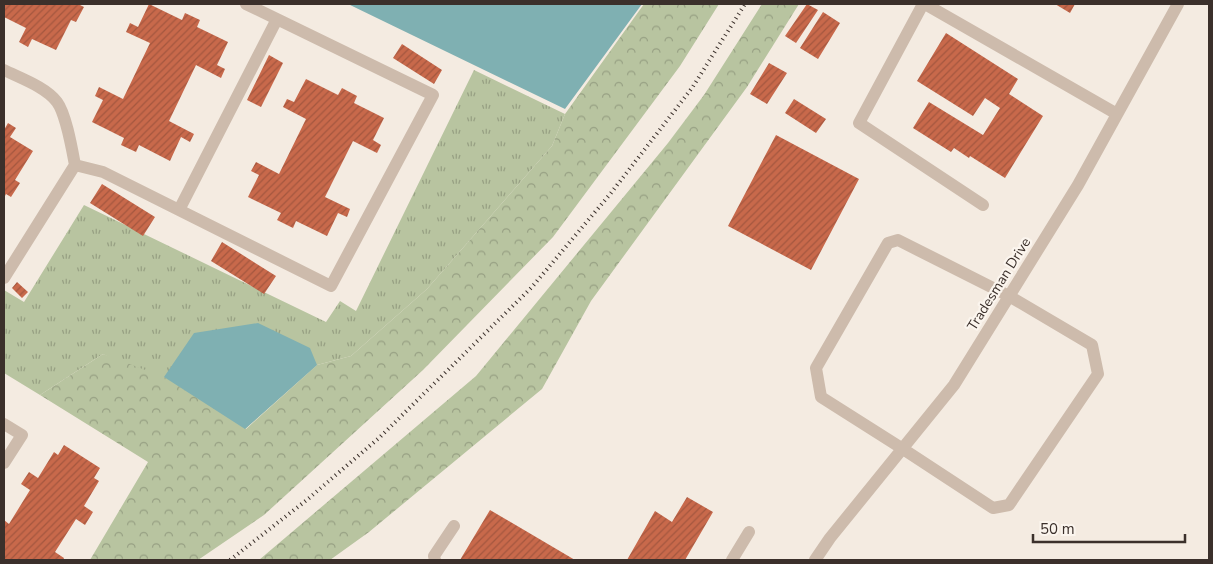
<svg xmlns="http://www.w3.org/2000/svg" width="1213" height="564" viewBox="0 0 1213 564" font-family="'Nunito Sans',sans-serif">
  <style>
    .grass { fill: url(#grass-tufts) }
    .forest { fill: url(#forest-crowns) }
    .water { fill: #7fb0b2 }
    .building { fill: url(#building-hatch) }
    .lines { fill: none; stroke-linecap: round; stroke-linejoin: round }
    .minor { stroke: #cdbbac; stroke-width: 12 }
    .rail { stroke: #3b302b; stroke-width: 4; stroke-dasharray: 1 4; stroke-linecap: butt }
    .labels { text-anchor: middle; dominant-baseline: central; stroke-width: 4.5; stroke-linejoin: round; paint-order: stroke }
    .street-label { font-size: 14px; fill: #3b302b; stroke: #fbf5ee }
  </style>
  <defs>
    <pattern id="grass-tufts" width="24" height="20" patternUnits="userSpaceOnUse" patternTransform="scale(1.25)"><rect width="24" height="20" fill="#b8c4a0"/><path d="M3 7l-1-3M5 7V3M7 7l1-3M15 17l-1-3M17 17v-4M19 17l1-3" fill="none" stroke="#97a083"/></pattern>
    <pattern id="forest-crowns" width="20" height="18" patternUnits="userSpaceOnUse" patternTransform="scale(1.25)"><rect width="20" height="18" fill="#b8c4a0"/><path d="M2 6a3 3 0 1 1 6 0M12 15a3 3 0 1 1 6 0" fill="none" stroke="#97a083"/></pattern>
    <pattern id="building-hatch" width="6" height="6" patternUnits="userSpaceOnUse" patternTransform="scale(1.25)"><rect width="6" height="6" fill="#c8694b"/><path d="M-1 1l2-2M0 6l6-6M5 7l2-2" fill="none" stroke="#a4573f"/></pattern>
  </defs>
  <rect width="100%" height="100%" fill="#f4ebe1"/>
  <path class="grass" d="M474 70 565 114 552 146 427 289 351 356 317 365 245 429 103 354 40 395 4 373V290L24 302 84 205 326 322 340 301 356 311Z"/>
  <path class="forest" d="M644 4H719L680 66 553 237 423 370 264 515 198 560H90L148 462 40 395 103 354 164 377 246 429 317 365 351 356 427 289 552 146 565 114Z
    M762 4H799L747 87 591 301 542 389 369 532 330 560H259L476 376 668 143 704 95Z"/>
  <path class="water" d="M348 4H642L565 109Z
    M258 323 310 348 317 365 245 429 164 377 194 333Z"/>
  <path class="building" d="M4 4H78L84 7 76 22 71 20 56 50 32 39 28 47 19 42 26 28 4 17Z
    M149 4 182 20 185 13 200 20 197 27 228 42 217 65 225 69 221 78 196 65 169 121 194 134 190 142 181 137 170 161 139 145 136 152 121 145 124 138 92 122 103 100 95 96 99 87 123 99 150 43 126 32 130 23 138 27Z
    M807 4 818 10 796 43 785 36Z
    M1055 4H1075L1070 13Z
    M823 12 840 23 818 59 800 48Z
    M946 33 1018 79 1009 94 1043 116 1005 178 970 156 969 158 954 148 951 152 913 128 929 102 983 135 1000 108 985 98 973 116 917 81Z
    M402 44 442 70 434 84 393 58Z
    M269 55 283 63 261 107 247 100Z
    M769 63 787 73 767 104 750 94Z
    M306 79 338 95 342 88 357 96 354 103 384 118 373 140 381 145 377 153 353 141 325 197 350 209 347 217 338 213 327 236 296 221 293 228 277 220 281 213 248 197 259 175 251 171 256 162 279 174 306 119 283 107 287 99 294 102Z
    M794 99 826 119 816 133 785 113Z
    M8 123 16 128 10 137 33 151 15 180 20 183 11 197 6 194 4 198V130Z
    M776 135 859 179 811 270 728 226Z
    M102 184 155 217 143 236 90 203Z
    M222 242 276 276 264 294 211 261Z
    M17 282 28 292 22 298 12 288Z
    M64 445 100 468 94 478 99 481 84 506 93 512 85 525 76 519 55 552 64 558 63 560H4V520L9 524 30 490 21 484 29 472 38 478 54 452 58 455Z
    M687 497 713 512 685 560H627L655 511 672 522Z
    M490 510 575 560H460Z"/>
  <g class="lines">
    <path class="minor" d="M923 4 859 123 983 205
      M925 4 1117 114
      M4 70C20 78 46 87 57 102 66 114 72 149 75 165L4 278
      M75 165 103 172 331 286 433 95 246 4
      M179 210 277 19
      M898 240 1009 296 1092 345 1098 374 1009 505 993 508 903 449 821 397 816 368 888 243Z
      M4 424 22 435 4 463
      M435 560 434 556 454 526
      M732 560 749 532
      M815 560 830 538 954 385 1078 185 1178 4"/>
    <path class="rail" d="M230 560 308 499 380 437 532 287 611 193 692 88 745 4"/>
  </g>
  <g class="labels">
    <g class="street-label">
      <text transform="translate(999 284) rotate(-58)">Tradesman Drive</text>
    </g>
  </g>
  <rect width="1213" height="564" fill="none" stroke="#3b302b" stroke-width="10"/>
  <path d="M1033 534v8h152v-8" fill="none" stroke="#3b302b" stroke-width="2.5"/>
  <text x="1040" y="534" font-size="15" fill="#3b302b" stroke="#fbf5ee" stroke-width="4" paint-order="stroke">50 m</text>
</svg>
